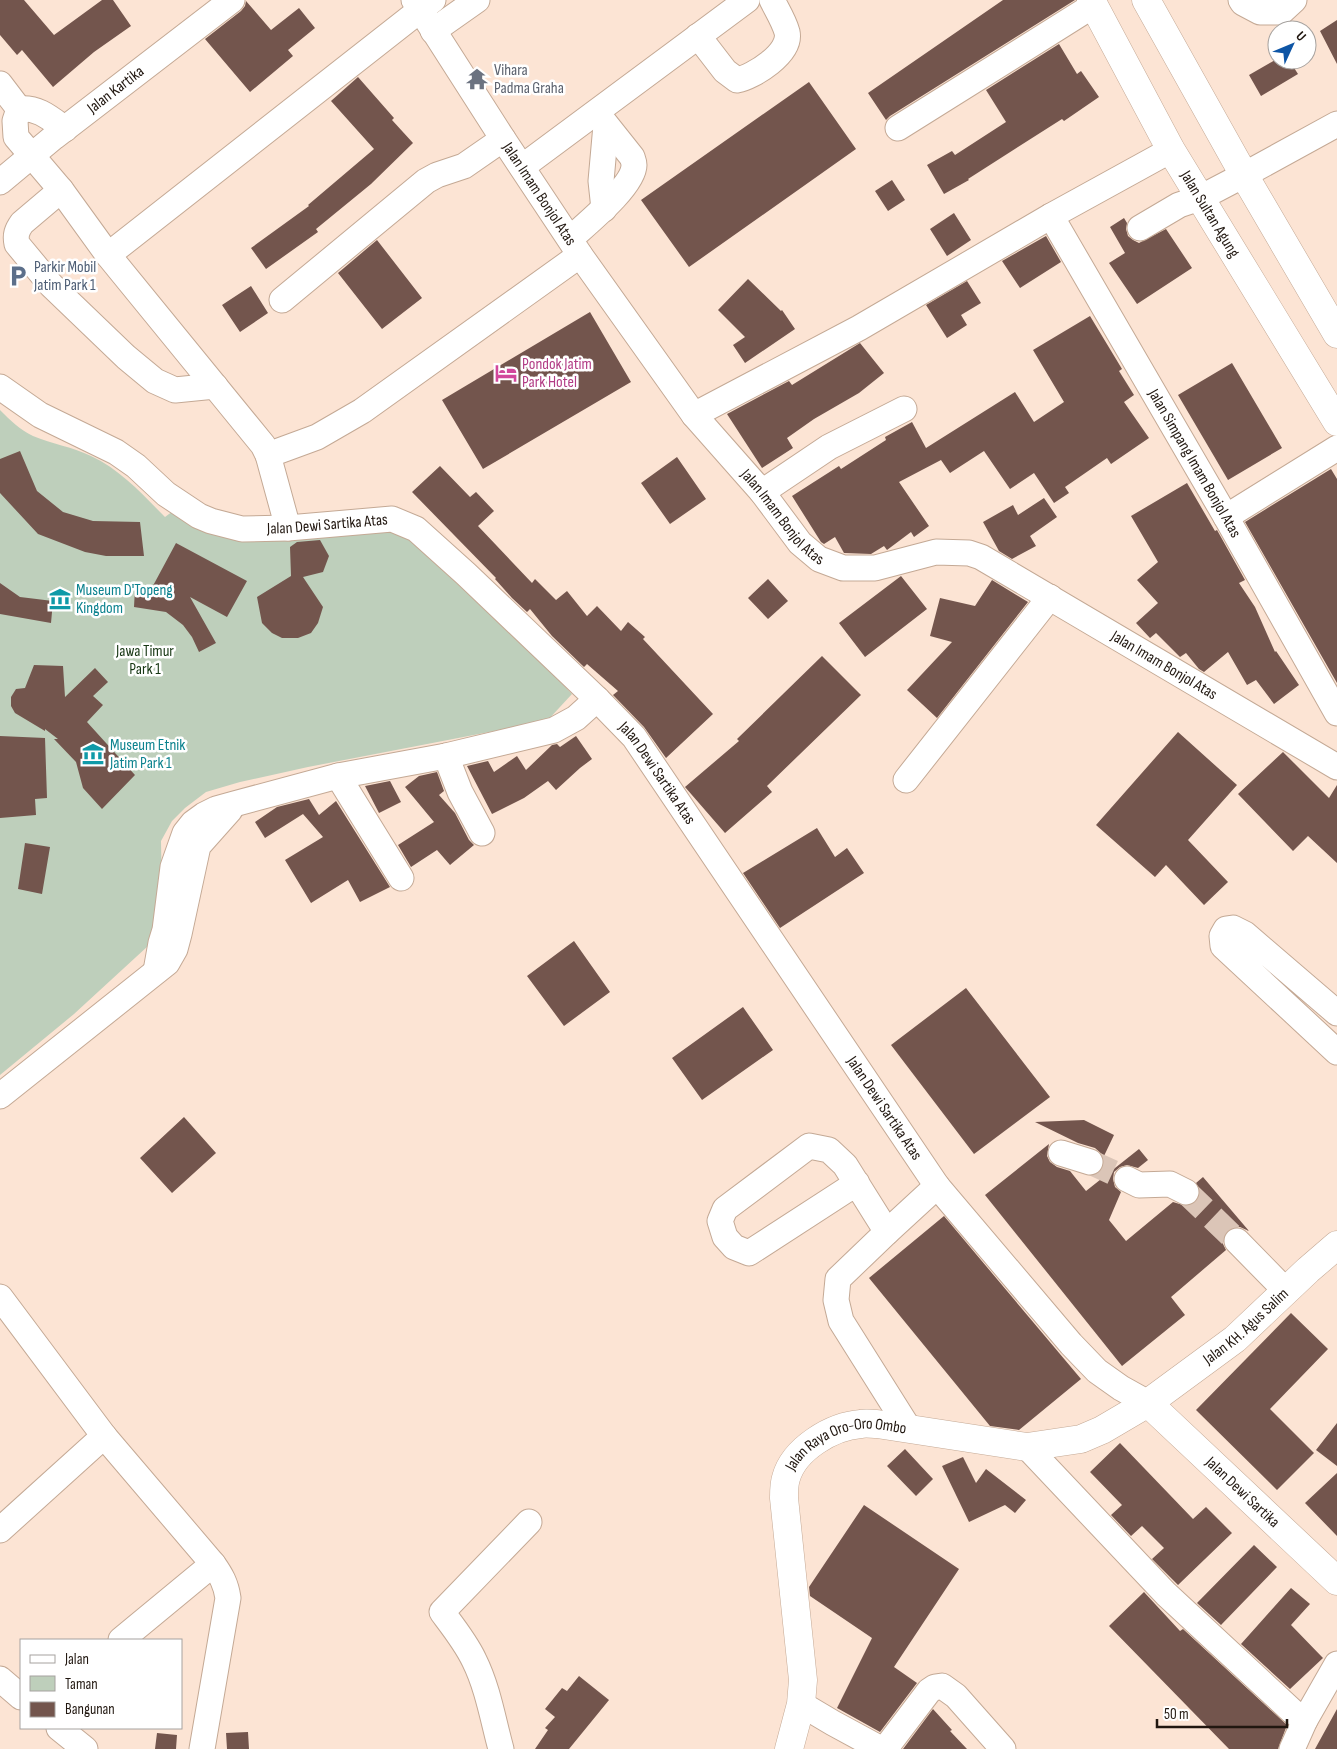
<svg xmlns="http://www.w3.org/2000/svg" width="1337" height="1749" viewBox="0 0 1337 1749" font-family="'Sofia Sans Condensed',sans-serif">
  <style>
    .green { fill: #becfbb }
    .building { fill: #73554d }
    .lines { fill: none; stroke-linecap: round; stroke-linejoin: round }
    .minor-tunnel { stroke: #dbc5b7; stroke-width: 25; stroke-dasharray: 25 12; stroke-linecap: butt }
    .minor-casing { stroke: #c4a995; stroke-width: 27 }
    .major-casing { stroke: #c4a995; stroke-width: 29 }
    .minor { stroke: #fff; stroke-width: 25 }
    .major { stroke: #fff; stroke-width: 28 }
    .labels { text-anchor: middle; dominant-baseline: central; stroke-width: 5; stroke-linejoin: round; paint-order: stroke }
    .worship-label { font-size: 16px; fill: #5b616d; stroke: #fff; text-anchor: start }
    .street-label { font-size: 16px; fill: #211710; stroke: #fff }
    .service-label { font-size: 16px; fill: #4e5e75; stroke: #fff; text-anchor: start }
    .hotel-label { font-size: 16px; fill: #b23c85; stroke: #fff; text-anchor: start }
    .culture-label { font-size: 16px; fill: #0d838f; stroke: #fff; text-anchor: start }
    .park-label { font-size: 16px; fill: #163613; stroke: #fff }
  </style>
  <rect width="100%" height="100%" fill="#fce4d4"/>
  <path class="green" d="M0 410C10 420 20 430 33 436 52 444 73 447 91 456 121 470 142 494 165 517L177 508 208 525 373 523 432 547 572 694 547 721 308 767 240 782 206 792 185 808 172 821 161 841 162 899 159 919 148 946 74 1014 0 1075Z"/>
  <path class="building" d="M0 0H24L54 35 102 0H113L131 26 94 52 53 87 22 50 17 55 0 35Z
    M1003 0H1075L890 116 886 120 868 93Z
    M246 1 271 30 299 8 315 28 288 50 293 56 250 92 205 39 241 11 245 6Z
    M1337 20V64L1320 31Z
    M1059 44 1077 74 1081 71 1099 97 1064 121 1062 119 968 179 969 180 944 194 927 165 952 151 955 155 1006 122 986 90Z
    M1275 60H1289L1298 74 1261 96 1249 75Z
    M358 77 394 118 392 120 413 143 371 184 316 229 318 232 266 269 251 248 309 206 308 205 374 149 331 101Z
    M809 82 856 149 689 267 641 200Z
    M892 180 905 200 888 211 875 191Z
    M954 213 971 240 947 256 930 229Z
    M1124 218 1127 223 1126 229 1128 236 1133 240 1139 243 1166 229 1192 268 1137 304 1109 263 1125 253 1110 227Z
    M1046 236 1061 262 1020 288 1002 261Z
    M377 240 422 298 382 329 338 273Z
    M748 279 781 311 782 310 795 329 745 363 733 345 745 337 718 310Z
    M967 281 981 303 961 315 967 325 947 338 926 305Z
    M251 286 268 313 240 332 222 305Z
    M590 312 631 382 483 469 442 400Z
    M1090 316 1122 369 1119 371 1134 395 1124 402 1149 438 1111 464 1107 458 1065 487 1069 493 1054 503 1034 473 1010 489 984 451 950 473 941 460 899 482 929 526 914 537 911 532 887 550 884 546 871 554 844 553 835 537 824 544 821 542 792 496 839 466 841 469 886 440 885 437 912 422 926 448 1015 392 1034 422 1064 402 1033 350Z
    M860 343 884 373 859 393 814 419 787 438 793 448 762 468 727 414 789 381 792 385Z
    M1232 363 1282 448 1228 480 1178 395Z
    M20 451 37 491 63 512 93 521 140 522 144 556H106L85 552 38 534 0 493V459Z
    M677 457 706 499 670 524 641 483Z
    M440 466 470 497 476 492 494 511 478 526 532 583 535 579 556 600 567 591 587 616 597 606 621 631 628 622 645 637 643 639 713 714 666 758 644 727 613 695 618 691 587 664 584 667 552 636 530 609 527 612 512 598 495 579 496 578 412 492Z
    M1331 469 1337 479V683L1245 522Z
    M1187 483 1215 531 1217 530 1245 580 1239 583 1255 607 1275 652 1276 651 1299 685 1274 704 1256 680 1247 685 1228 652 1204 672 1199 669 1186 653 1180 657 1156 633 1150 638 1136 623 1158 603 1137 580 1158 562 1131 516Z
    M1044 498 1057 517 1030 536 1036 546 1012 559 999 551 983 522 1013 505 1018 515Z
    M320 540 329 556 323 572 303 577 323 607 318 623 311 633 298 638H282L272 633 262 623 257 597 291 576 290 547 297 542Z
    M176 543 247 581 227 617 190 597 216 643 199 652 192 637 183 625 166 612 134 607 135 588 148 590V595Z
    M901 576 927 609 865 657 839 623Z
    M768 579 788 601 768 619 748 598Z
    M992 580 1028 602 937 718 907 690 952 642 930 636 940 598 975 606Z
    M0 583 20 597 53 601 51 623 0 614Z
    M822 656 861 695 767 786 772 792 725 833 685 787 739 741 737 739Z
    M34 665 63 666 65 697 95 668 108 682 93 696 103 705 87 722 135 775 102 809 83 788 76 762 54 739H58L45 729V731L15 713 11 706V697L16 689 25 688Z
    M1178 732 1237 785 1188 840 1228 882 1204 905 1166 865 1155 877 1096 825Z
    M0 736 45 738 47 798 35 799 36 815 0 818Z
    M576 736 592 759 580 768 556 790 548 781 524 798 492 814 467 766 488 761 494 772 517 756 526 770 552 745 557 744 560 747Z
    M1283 752 1329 798 1337 785V863L1308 836 1293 851 1238 794Z
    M437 772 444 791 439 795 455 813 469 840 474 845 450 865 437 850 411 867 398 845 434 822 405 787 419 776Z
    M390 781 401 802 379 813 365 786Z
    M309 799 319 815 336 801 390 887 360 902 348 880 311 903 285 860 323 837 303 814 265 838 255 822 277 807Z
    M817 828 835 857 847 848 864 873 780 928 743 873Z
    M25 843 50 847 42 894 18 889Z
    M574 941 610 992 564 1026 527 976Z
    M966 988 1050 1097 974 1154 891 1045Z
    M743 1007 773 1050 702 1100 672 1058Z
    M184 1117 216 1153 172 1193 140 1158Z
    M1084 1120 1114 1135 1104 1156 1095 1148 1078 1143 1035 1122Z
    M1049 1144 1047 1156 1050 1162 1057 1167 1070 1171 1086 1191 1139 1149 1148 1160 1138 1168 1127 1165 1120 1167 1114 1172 1113 1179 1115 1187 1121 1192 1109 1220 1126 1241 1173 1202 1186 1206 1194 1204 1199 1199 1200 1192 1196 1183 1203 1177 1249 1231 1240 1227H1234L1227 1231 1223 1238V1244L1226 1250 1171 1297 1185 1315 1122 1366 985 1195Z
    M944 1216 1081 1379 1019 1430 990 1426 869 1278Z
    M1291 1313 1328 1349 1270 1409 1314 1453 1277 1490 1196 1410Z
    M1337 1423V1466L1316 1450Z
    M1120 1443 1193 1519 1206 1507 1232 1533 1178 1585 1152 1559 1164 1548 1142 1526 1131 1536 1111 1515 1122 1505 1090 1472Z
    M905 1449 933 1479 916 1496 887 1466Z
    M963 1457 976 1483 986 1469 1026 1500 1015 1513 1005 1505 969 1522 942 1466Z
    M1337 1473V1536L1305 1503Z
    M864 1505 959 1569 894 1667 917 1683 880 1732 837 1708 872 1638 810 1596 809 1587Z
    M1254 1545 1277 1567 1221 1625 1197 1603Z
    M1291 1588 1310 1604 1291 1625 1323 1658 1290 1689 1241 1644Z
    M1144 1592 1180 1631 1183 1629 1287 1725 1278 1749H1229L1109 1626Z
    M579 1676 609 1700 569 1749H535L548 1730 545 1728 555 1717 545 1709 562 1688 567 1691Z
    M933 1709 952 1730 950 1731 967 1749H903Z
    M1337 1709V1749H1315Z
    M248 1732 249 1749H227L226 1733Z
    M157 1733 177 1735 176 1749H155Z"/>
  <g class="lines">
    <path class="minor-tunnel" d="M1090 1162 1127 1179
      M1186 1192 1237 1241"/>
    <g class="minor-casing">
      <g id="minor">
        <path id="s1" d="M414 0 503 139 580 255 694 415 762 492 800 543 819 559 843 568H875L936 552 969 553 981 557 1337 767"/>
        <path d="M433 0 108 255 263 445 268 455 317 437 362 411 580 255"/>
        <path d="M1241 0 1243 3 1260 12H1281L1294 0"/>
        <path d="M433 31 477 0"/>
        <path d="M698 36 725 71 737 80C753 77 792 53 787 32 784 21 777 10 772 0"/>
        <path d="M0 84 19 109"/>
        <path d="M19 109 15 121 16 137 61 190 108 255"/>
        <path d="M19 109C38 107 50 118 65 129"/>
        <path d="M898 128 1094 5"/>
        <path d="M522 167 747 0"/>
        <path id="s2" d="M0 182 54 137 232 0"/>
        <path d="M61 190 22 223C17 230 15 235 17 244L51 285 126 357 155 381 175 390 215 386"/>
        <path d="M604 209 601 181 606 125"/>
        <path id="s3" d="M1051 216 1226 517 1337 713"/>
        <path d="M1140 228 1179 205 1200 198 1244 175 1337 124"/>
        <path d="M570 239C585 225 634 186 634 165 634 162 633 160 632 157L597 113"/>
        <path d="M282 300 426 181 437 175 464 166 503 139"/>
        <path id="s4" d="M0 387 40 415 116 452 136 466 166 494 199 516 211 521 242 529 288 528 392 519 416 529 466 574 597 699 634 737 937 1186 1071 1344 1097 1371 1121 1388 1148 1403"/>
        <path d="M694 415 859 328 1051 216 1171 150"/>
        <path d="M268 455 288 528"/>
        <path d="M762 492 829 447 904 409"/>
        <path d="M1226 517 1337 448"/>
        <path d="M446 756 460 792 482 833"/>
        <path d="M338 776 401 878"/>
        <path d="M906 780 1050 597"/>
        <path d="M156 971 161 943 165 930 173 867 185 833 193 823 204 815 216 809 234 804 338 776 446 756 554 730 576 718 597 699"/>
        <path d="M1337 1013 1245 934 1233 928 1226 929 1222 936 1223 946 1337 1052"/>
        <path d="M0 1096 167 963 175 949 179 934 198 846 230 810"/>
        <path d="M1061 1153 1090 1162"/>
        <path d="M1127 1179 1139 1185 1170 1184 1186 1192"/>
        <path d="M857 1183 749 1253 734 1247 725 1237 720 1221 725 1209 809 1146 829 1150 845 1165 887 1232"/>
        <path d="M1237 1241 1286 1291"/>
        <path d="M0 1297 104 1436 213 1564C221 1575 226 1584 228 1598L202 1749"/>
        <path d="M909 1429 841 1321 836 1300 838 1279 887 1232 937 1186"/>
        <path d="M1027 1447 1166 1594 1292 1711 1305 1720 1337 1664"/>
        <path d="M0 1530 104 1436"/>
        <path d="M121 1640 213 1564"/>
        <path d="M0 1679 21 1697"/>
        <path d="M801 1704 833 1723 881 1749"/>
        <path d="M59 1728 85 1749"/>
        <path d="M501 1749C493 1720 488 1688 474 1660 466 1643 454 1628 442 1612L529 1522"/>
        <path d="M885 1749 929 1691 935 1687 942 1686 956 1696 1003 1749"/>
        <path d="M1292 1749 1305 1720"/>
      </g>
    </g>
    <g class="major-casing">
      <g id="major">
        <path id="s5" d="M1091 0 1171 150 1337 422"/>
        <path d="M1146 0 1244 175 1337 334"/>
        <path id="s6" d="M1148 1403 1337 1581"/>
        <path id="s7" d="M789 1749 801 1704 803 1680 784 1498C784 1491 784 1484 786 1478 794 1449 832 1426 861 1424 866 1423 872 1424 877 1424L1027 1447 1081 1439 1102 1430 1148 1403 1235 1339 1308 1270 1337 1245"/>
      </g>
    </g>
    <use href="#minor" class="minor"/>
    <use href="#major" class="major"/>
  </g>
  <defs>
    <g id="temple-bare" transform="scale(1.725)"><path d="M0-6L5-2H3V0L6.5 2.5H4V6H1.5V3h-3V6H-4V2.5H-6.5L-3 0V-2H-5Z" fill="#6b7280" stroke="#fff" stroke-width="2.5" paint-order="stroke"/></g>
    <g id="parking-bare" transform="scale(1.725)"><path d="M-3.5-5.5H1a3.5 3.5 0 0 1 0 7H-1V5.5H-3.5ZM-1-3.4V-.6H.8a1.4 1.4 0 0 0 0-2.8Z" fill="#5c6f8a" stroke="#fff" stroke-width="2.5" paint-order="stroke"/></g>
    <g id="hotel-bare" transform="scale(1.725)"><path d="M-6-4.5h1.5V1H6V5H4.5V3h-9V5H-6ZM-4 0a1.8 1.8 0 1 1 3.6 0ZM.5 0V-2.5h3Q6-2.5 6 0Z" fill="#d1479c" stroke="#fff" stroke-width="2.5" paint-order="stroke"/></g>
    <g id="museum-bare" transform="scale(1.725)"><path d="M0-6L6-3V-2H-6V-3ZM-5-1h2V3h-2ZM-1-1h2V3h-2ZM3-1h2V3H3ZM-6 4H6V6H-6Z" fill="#0f9aa8" stroke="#fff" stroke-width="2.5" paint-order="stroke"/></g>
  </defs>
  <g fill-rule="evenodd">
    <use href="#temple-bare" x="477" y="79"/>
    <use href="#parking-bare" x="18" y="276"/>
    <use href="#hotel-bare" x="506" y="373"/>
    <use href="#museum-bare" x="60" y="599"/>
    <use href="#museum-bare" x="93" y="754"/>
  </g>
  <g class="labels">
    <g class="worship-label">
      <text x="494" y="70">Vihara<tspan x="494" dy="18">Padma Graha</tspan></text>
    </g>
    <g class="street-label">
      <text stroke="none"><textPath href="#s2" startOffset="148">Jalan Kartika</textPath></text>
      <text stroke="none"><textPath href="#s1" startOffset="231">Jalan Imam Bonjol Atas</textPath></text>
      <text stroke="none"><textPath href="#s5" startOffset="245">Jalan Sultan Agung</textPath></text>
      <text stroke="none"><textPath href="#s3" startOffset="286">Jalan Simpang Imam Bonjol Atas</textPath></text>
      <text stroke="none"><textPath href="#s1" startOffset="636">Jalan Imam Bonjol Atas</textPath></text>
      <text stroke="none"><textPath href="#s4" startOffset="369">Jalan Dewi Sartika Atas</textPath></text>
      <text stroke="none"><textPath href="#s1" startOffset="1071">Jalan Imam Bonjol Atas</textPath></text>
      <text stroke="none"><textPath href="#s4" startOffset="804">Jalan Dewi Sartika Atas</textPath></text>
      <text stroke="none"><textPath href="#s4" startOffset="1209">Jalan Dewi Sartika Atas</textPath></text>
      <text stroke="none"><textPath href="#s7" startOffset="794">Jalan KH. Agus Salim</textPath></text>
      <text stroke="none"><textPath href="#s7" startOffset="350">Jalan Raya Oro-Oro Ombo</textPath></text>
      <text stroke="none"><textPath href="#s6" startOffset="130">Jalan Dewi Sartika</textPath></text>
    </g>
    <g class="service-label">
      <text x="34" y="267">Parkir Mobil<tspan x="34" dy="18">Jatim Park 1</tspan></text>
    </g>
    <g class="hotel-label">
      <text x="522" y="364">Pondok Jatim<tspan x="522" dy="18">Park Hotel</tspan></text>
    </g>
    <g class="culture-label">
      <text x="76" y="590">Museum D'Topeng<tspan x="76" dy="18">Kingdom</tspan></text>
      <text x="110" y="745">Museum Etnik<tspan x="110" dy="18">Jatim Park 1</tspan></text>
    </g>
    <g class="park-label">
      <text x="145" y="651">Jawa Timur<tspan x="145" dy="18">Park 1</tspan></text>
    </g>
  </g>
  <rect x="20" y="1639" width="162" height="90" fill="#ffffff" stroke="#a6a29f"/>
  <rect x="30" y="1655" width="25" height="8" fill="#ffffff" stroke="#a6a29f"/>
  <text x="65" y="1664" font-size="15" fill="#211710">Jalan</text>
  <rect x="30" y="1676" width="25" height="15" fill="#becfbb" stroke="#a6a29f"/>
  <text x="65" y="1689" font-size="15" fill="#211710">Taman</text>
  <rect x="30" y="1702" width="25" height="15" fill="#73554d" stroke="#a6a29f"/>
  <text x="65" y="1714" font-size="15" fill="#211710">Bangunan</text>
  <g transform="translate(1292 45) rotate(46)"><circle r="24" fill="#ffffff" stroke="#a6a29f"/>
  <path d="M0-4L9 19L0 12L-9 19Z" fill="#0e55a5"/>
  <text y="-8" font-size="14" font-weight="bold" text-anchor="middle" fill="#211710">U</text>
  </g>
  <path d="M1157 1719v8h130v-8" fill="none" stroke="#211710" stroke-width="2.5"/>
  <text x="1164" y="1719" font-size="15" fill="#211710" stroke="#ffffff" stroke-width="4" paint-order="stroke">50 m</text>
</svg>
